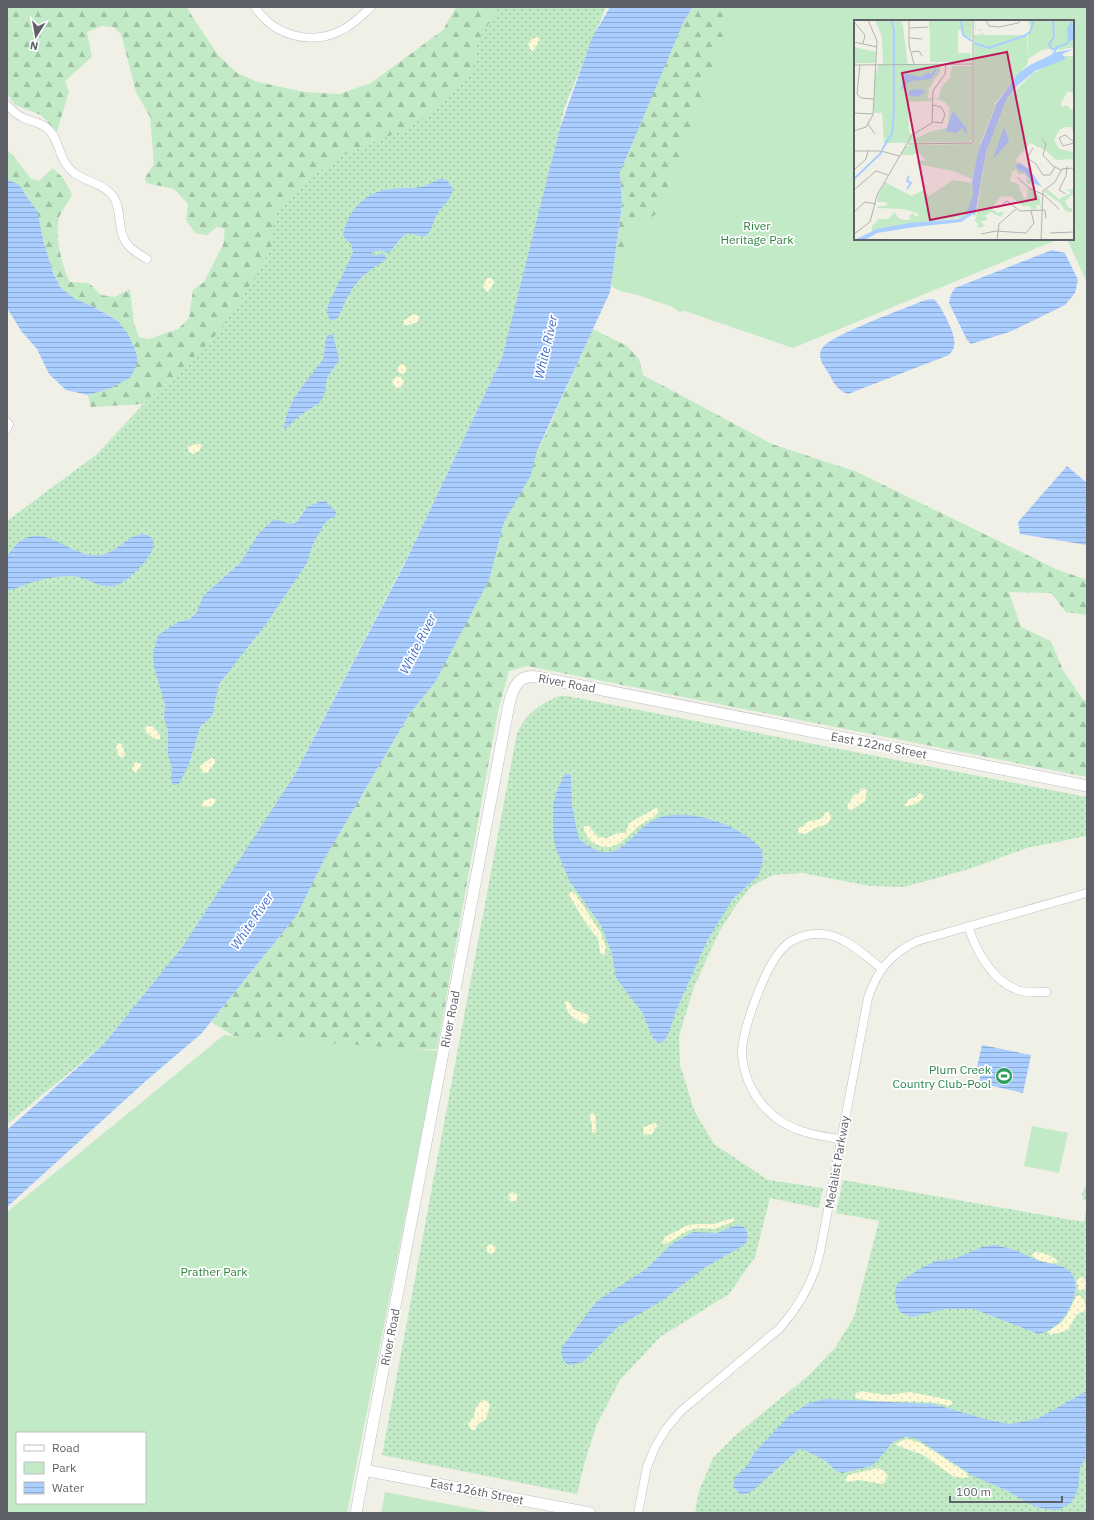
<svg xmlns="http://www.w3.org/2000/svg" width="1094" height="1520" viewBox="0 0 1094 1520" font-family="'IBM Plex Sans',sans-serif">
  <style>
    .grass { fill: url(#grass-dots) }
    .forest { fill: url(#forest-firs) }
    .sand { fill: url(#sand-dots) }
    .green { fill: #c2eac7; fill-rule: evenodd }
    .water { fill: url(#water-rules) }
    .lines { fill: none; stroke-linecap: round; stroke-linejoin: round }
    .minor-casing { stroke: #bebfc6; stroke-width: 9 }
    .tertiary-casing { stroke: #bebfc6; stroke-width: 12 }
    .minor { stroke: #fff; stroke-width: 8 }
    .tertiary { stroke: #fff; stroke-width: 11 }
    .labels { text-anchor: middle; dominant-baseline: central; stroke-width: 3.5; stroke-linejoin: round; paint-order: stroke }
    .park-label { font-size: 12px; fill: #30853f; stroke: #fff }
    .street-label { font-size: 12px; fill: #5e6168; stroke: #fff }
    .leisure-label { font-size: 12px; fill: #27864d; stroke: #fff; text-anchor: end }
    .water-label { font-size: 13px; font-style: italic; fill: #4272cb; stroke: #fff }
    .inset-river { fill: none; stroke: #a9ceff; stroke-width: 2 }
    .inset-road { fill: none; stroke: #b2b3b0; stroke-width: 1 }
    .view { fill: #c2185b; fill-opacity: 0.15; stroke: #c2185b; stroke-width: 2 }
    .inset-edge { fill: none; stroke: #5e6168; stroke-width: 2 }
  </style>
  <defs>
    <pattern id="grass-dots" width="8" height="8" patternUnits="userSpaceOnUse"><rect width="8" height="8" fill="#c2eac7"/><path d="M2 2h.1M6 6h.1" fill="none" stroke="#a1c1a5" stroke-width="1.8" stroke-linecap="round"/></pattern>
    <pattern id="forest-firs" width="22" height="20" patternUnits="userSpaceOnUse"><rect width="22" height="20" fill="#c2eac7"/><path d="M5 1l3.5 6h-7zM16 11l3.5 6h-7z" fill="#a1c1a5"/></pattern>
    <pattern id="sand-dots" width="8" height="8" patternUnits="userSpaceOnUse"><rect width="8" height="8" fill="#fdf9d6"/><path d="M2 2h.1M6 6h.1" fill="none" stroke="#dbd8bb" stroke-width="1.8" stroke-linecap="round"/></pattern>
    <pattern id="water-rules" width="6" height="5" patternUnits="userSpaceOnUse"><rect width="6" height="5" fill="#a9ceff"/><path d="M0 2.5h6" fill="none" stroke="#8dabd2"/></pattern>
  </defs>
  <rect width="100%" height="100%" fill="#f1f0e7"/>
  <path class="grass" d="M491 7H606L565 106 532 244 502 358 410 552 288 787 202 923 103 1045 7 1124V521L97 454 207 336 268 218Z
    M560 696H567L1087 797V836L1027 848 969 869 904 887 870 886 802 873 773 875 752 886 735 907 719 932 694 987 679 1036 680 1065 694 1110 714 1144 768 1180 823 1188 819 1208 770 1198 755 1257 729 1294 660 1337 620 1380 597 1424 585 1461 577 1494 382 1455 516 738C521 717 540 703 560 696Z
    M843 1180 1084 1222 1087 1207V1513H695L699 1491 713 1458 737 1434 808 1376 835 1348 854 1317 879 1221 836 1213Z
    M1087 1183V1202L1083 1199 1082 1194Z"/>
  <path class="forest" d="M7 7H186L218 55 237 73 258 82 304 92 339 94 371 83 443 30 456 7H499L475 46V62L468 76 457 84 433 111 404 130 343 154 310 179 278 210 270 232 272 245 267 256 242 298 211 341 144 404 91 407 88 395 111 388 118 321C110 316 103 311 94 307 83 302 68 299 61 287 37 252 49 201 7 179V151L12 154 31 179 39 181 53 168 63 178 72 194C69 202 63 208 60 215 53 233 62 266 70 282L89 283 101 295 115 297 130 289 134 324 139 337 149 339 178 329 189 318 193 290 204 282 223 245 225 229 217 227 207 235 195 233 186 220 188 204 174 189 146 183 145 178 154 164 150 117 136 92 121 34 113 27 102 26 87 32 92 57 65 81 69 91 57 132 41 115 15 105 7 94Z
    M693 7H1087L1073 21H855L691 310 679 312 664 300 620 291 611 286 622 205 620 167 653 69Z
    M593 329 627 346 639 359 643 375 772 444 857 472 1056 569 1087 580V615L1066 612 1051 593 1009 592 1021 627 1051 641 1063 670 1083 700 1087 701V777L527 666 509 671 498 711 437 1049 379 1051 275 1039 249 1045 211 1022 297 915 325 858 410 713 434 684 508 506 545 436Z"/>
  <path class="sand" d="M537 37 540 39 534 50 531 51 528 43 533 38Z
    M487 278H491L494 282 490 290 487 292 483 287Z
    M414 314 419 316 418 322 405 326 403 321Z
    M397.5 369a4.5 4.5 0 1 1 9 0a4.5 4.5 0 1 1-9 0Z
    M392.5 382a5.5 5.5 0 1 1 11 0a5.5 5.5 0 1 1-11 0Z
    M198 444 202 445 200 450 193 454 189 452 188 446Z
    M147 726H152C156 730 161 733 160 739H154L145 731V728Z
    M119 743 122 744 125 755 122 758 118 755 116 747Z
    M211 758 215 759V763L207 773 202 772 200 766Z
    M135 762 142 764 136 773 132 769Z
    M861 788 865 789 867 791 865 801 850 811 847 806 854 795 859 793Z
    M920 793 924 795C922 802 911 807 904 806L910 798H915Z
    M213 798 216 800 213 805 208 807 202 806 203 801Z
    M656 808 659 810C657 817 646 821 640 825 627 835 617 853 598 845 591 843 587 837 584 830V826H589L598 837 607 838 618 833H626L629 823Z
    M826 812H829C835 821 826 825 818 827 811 829 806 838 798 832V828L804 826 806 822 821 819Z
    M570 892 575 893 601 933 606 948 604 956 600 953 598 938C586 927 579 910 569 896Z
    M566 1001 570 1003 573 1009 588 1015 589 1017 587 1023 584 1024C572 1017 568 1016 565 1003Z
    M592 1113 595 1114 596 1131 594 1133 592 1132V1124L589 1117Z
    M655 1123 658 1126 654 1129 653 1134 644 1135 643 1127Z
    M508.5 1197a4.5 4.5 0 1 1 9 0a4.5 4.5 0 1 1-9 0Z
    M733 1218 735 1221 714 1229 699 1228 689 1230 666 1244 662 1243 665 1237 688 1225 696 1224H714Z
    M486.5 1249a4.5 4.5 0 1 1 9 0a4.5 4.5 0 1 1-9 0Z
    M1035 1252C1041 1252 1055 1256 1058 1262 1052 1265 1036 1261 1032 1255Z
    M1080 1277 1084 1278 1086 1283 1085 1289 1081 1291 1078 1289 1077 1280Z
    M1079 1295 1084 1299 1086 1310 1076 1315 1068 1330 1050 1335 1048 1331 1061 1323 1066 1317 1076 1297Z
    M861 1391 886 1395 910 1392 950 1400 953 1403 949 1406C919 1397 885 1406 855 1398L856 1393Z
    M482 1400 487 1401 490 1405 486 1419 478 1424 475 1430H471L468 1423 474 1417 475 1409Z
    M907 1439 921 1443 967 1473 968 1478 954 1477 923 1455 896 1445 898 1442Z
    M878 1468 884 1471 888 1477 883 1484 858 1480 848 1482 845 1480 848 1475Z"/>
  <path class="green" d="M749 7H1087V283L1067 239H1073V21H855V239H1059L793 348 611 286 631 228 660 212 731 18Z
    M224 1035 438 1051 347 1513H7V1212ZM17 1433H145V1503H17Z
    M1032 1126 1068 1133 1059 1173 1024 1166Z
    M385 1492 494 1513H381Z"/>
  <path class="water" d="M610 7H693L684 21 620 172 622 205 610 292 537 451 531 475 504 522 489 580 434 684 410 713 325 858 297 915 201 1034 148 1079 7 1207V1130L103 1045 183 946 294 776 404 565 502 358 560 128 592 38Z
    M7 179 19 185 37 211 44 243 53 273 61 288 75 299 94 307 118 321 129 336 137 355V364L131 377 111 388 88 395 66 390 49 374 37 349 22 332 7 308Z
    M439 179 447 180 453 189C451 201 441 206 436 216 431 226 434 229 424 237L408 233 401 238 389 253 379 250 371 253 375 256 380 254 385 255V260C380 264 374 267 369 271 353 282 346 300 338 318L330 321 327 312 328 305 353 253 351 244 343 236C347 211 365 192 390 189 401 187 411 189 421 187 427 185 433 182 439 179Z
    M1052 250 1065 253 1078 280 1075 293 1065 305 1012 331 971 344 967 340 949 303 951 294 955 288Z
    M934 299C941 306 958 337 954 347 954 349 951 352 949 355L848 394C837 391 833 381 828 372 823 365 816 355 823 347 836 333 904 309 925 300Z
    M333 334 339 360 327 378 324 396 319 403 299 416 284 430C286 402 306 382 322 361 326 355 323 343 328 335Z
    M1067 466 1087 483V545L1020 534 1018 522Z
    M321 501H325L336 512 335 517 330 518 324 524 312 546 307 563 266 624 219 684 212 716 200 727 189 764 179 784 173 785 171 781 172 768 168 755V730L164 719 165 705 154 667 153 654 158 635 178 622 190 619 197 612 203 596 240 563 259 533 274 519 291 524 297 522 307 507Z
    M143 534C173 540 131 578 120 584 100 593 88 575 70 576 57 576 42 579 30 583 23 585 15 590 7 590V555C12 551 15 545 19 542 47 522 71 559 100 555 117 553 126 536 143 534Z
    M565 774H569L571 776 572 806 578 836C581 842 588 846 594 849 622 863 634 828 656 819 686 806 742 825 762 850L763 860 759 875 732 900 707 941 676 1011 668 1035 663 1042 658 1043 653 1038 642 1012 616 978 612 954 601 925 570 882 556 849 553 834V806L557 790Z
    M982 1045 1031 1055 1023 1093 979 1083 982 1068 977 1067Z
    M737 1225 744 1227C749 1233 749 1239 744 1245L704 1268 663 1300 619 1326 583 1362 569 1365C562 1361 560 1355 562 1347L597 1301 646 1269 672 1244 693 1232 717 1233Z
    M994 1245C1004 1247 1014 1249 1023 1254 1027 1255 1030 1258 1034 1259 1043 1263 1052 1263 1060 1266 1081 1272 1077 1294 1069 1309 1063 1321 1052 1331 1039 1334L974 1309H945L912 1317 904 1314 900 1312 896 1303 895 1292 897 1284 919 1269 936 1261 954 1259 982 1247Z
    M1087 1391V1456L1080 1467 1078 1489 1075 1496 1071 1503 1058 1510 1044 1509 1029 1504 1006 1490 973 1476 919 1440 910 1437H905L893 1442 877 1461 871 1466 842 1473 835 1470 826 1461 804 1450 799 1449 751 1492 741 1495 733 1487 735 1477 747 1466 755 1452 789 1416 809 1403 824 1399 933 1404 985 1419 1009 1424 1037 1419Z"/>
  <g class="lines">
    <g class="minor-casing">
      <path id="minor" d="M255 7C274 36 311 46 342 30 353 25 362 15 371 7
        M7 105C12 110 17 115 23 118 32 122 41 122 48 129 61 141 57 159 74 173 86 182 103 183 113 196 123 211 116 231 128 245 133 251 141 255 147 259
        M7 422 9 424 7 429
        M968 926C976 951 993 983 1021 991 1029 993 1038 992 1046 992
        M841 1139C818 1136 794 1132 775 1117 756 1102 744 1079 742 1055 741 1031 766 965 783 948 792 938 808 933 822 934 844 935 864 955 881 968
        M638 1513 647 1467 655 1447 666 1429 681 1411 780 1328C799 1306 814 1281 820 1252L868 998C877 970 892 953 917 941L1087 893"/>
    </g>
    <g class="tertiary-casing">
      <path id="tertiary" d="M364 1470 590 1513
        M356 1513 509 704C513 688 518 674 537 677L1087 786"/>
    </g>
    <use href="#minor" class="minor"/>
    <use href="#tertiary" class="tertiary"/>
  </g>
  <defs>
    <g id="stadium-disc" transform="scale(0.9)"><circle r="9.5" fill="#2e9e5b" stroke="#fff"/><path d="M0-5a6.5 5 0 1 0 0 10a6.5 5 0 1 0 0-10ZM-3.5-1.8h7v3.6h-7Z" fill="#fff"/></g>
  </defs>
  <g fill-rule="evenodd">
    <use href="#stadium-disc" x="1004" y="1076"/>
  </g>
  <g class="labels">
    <g class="park-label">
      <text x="757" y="225">River<tspan x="757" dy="14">Heritage Park</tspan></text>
      <text x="214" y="1271">Prather Park</text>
    </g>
    <g class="street-label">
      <text transform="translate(567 683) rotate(11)">River Road</text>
      <text transform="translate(879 745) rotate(11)">East 122nd Street</text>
      <text transform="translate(450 1019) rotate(-79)">River Road</text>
      <text transform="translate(837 1162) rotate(-80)">Medalist Parkway</text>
      <text transform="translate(390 1337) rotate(-79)">River Road</text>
      <text transform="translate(477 1491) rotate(11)">East 126th Street</text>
    </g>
    <g class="leisure-label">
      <text x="991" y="1069">Plum Creek<tspan x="991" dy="14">Country Club-Pool</tspan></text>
    </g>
    <g class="water-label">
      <text transform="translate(546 347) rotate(-77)">White River</text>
      <text transform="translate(418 644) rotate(-63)">White River</text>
      <text transform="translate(252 921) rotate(-56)">White River</text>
    </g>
  </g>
  <g transform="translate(854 20)">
    <rect width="220" height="220" fill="#f1f0e7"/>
    <path d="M21 0H48L54 45H86V52L75 68 74 78H78V81L54 82 55 111 60 119 78 111 93 108 96 89 91 82 80 78H85L87 68 96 57 98 46H118V119L115 122 30 123 28 93H20V63L24 46 29 43 28 17ZM107 0H118L117 19 108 13ZM174 0H220V27L205 30 201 28 188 30 174 39V15L177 11ZM205 43 220 45V56L204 87 220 90V113L217 107H212L205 110 200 120 205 129 220 132V139L202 140 191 130 176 123 164 137 152 163 134 188 125 199 122 198 132 134 139 109 152 80 179 53Z" fill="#c2eac7"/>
    <path d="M75 0H107V10H75ZM207 36H220V47L201 45 199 48 178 51ZM220 49V74L214 71 207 83 208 87 213 85 216 89 211 95 201 92 218 105 212 106 213 103 208 100 196 99 195 103 193 99 203 75 205 62 218 55ZM138 83 142 84 127 121 118 159 99 151 63 144 64 140 73 141 64 132 59 135H47L52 126 60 125 120 124V86ZM166 142 164 144 174 160 180 163 179 165 173 163 171 154H164L162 149 158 152 156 161 164 164 170 179 173 178 174 168 185 175 188 189 185 185H182L183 189 177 190 176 186H168L158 177 147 176 137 189 144 193 150 191 147 197 136 192 131 196 134 200 126 201 131 206 124 208V204L120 200 130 193 138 177 151 164 155 150 160 143ZM109 162 118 163 119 175 115 192 109 197 55 203 18 211V206L25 199H34L41 192 44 198 52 200 57 199 55 196 59 193 63 197 66 194 50 189 24 188 22 187 34 185 32 182H23L24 176 38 178 37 187 57 176 73 180ZM193 169 205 179 217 173 213 169H220V173L211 181 215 188H218V192L212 191 205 182 190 172Z" fill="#c2eac7"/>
    <path d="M120 0 122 9H127L130 15H173L174 43 141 83 120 86V15L129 14 126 10 121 9ZM76 10H104V33H117V42H76ZM0 27 22 32 21 43H0ZM99 160 118 163 111 191 104 198 59 203 60 196 63 197 66 192 37 187 38 178 23 176 31 162 57 176 70 170 75 176Z" fill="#c2eac7"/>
    <path d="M218 0 220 18 214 23 213 8ZM220 29 208 34 212 39 181 51 164 65 152 80 132 132 121 196 119 194 107 202 61 207 23 213 11 220H0L23 209 55 203 104 199 112 195 119 174 118 162 124 132 143 83 164 54 174 46 203 32ZM81 49 83 50 77 59 56 61 46 71 51 54 67 57 73 53 77 54ZM69 69 71 72 64 77 54 75 56 70ZM99 91 112 108 113 115 108 108 102 113 92 111ZM150 107 155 121 141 137 140 136ZM166 143 176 150 188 167 177 162 171 153 163 149 162 145Z" fill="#a9ceff"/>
    <path class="inset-river" d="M107 0 109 15 118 21M120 23 135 28 170 16 176 12 180 0M201 28 214 23M199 35 202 29H198L195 24 200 17 199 0M28 130 38 113 40 91V9L37 0M0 159 28 132M53 169 57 163 53 161 55 156"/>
    <path class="inset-road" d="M55 0V25L60 44M132 0 135 6 145 7 164 3 167 0M0 2 11 15 9 24M56 8 74 7M56 18 68 19M0 22 23 27M58 32 65 31 68 36M0 45 119 44M6 45 3 74 7 78 19 79M0 93 19 94M79 102 88 103 91 94 87 87 79 85M14 104 21 114M0 111 12 107 19 95 23 21 14 0M188 119 192 124 189 135 199 146 207 150M220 122 211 115 205 118 209 126 220 123M54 124 119 123V0M179 128 173 138 182 144 189 155H196L201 147M0 131H27L45 136M0 150 12 139 14 131M163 157 175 168 190 175 205 189M0 170 22 151 34 155M212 174 205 170 212 156 213 146M144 188 153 181 166 191 191 190 192 198M0 192 11 182 22 184M196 213 220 212M0 214 16 202 23 175 58 115 78 103 79 71 91 54 92 44M127 214 142 211 172 213 180 203 177 191M143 220 145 204 162 189M187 220 189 171 201 162 208 149 220 148"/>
    <path class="view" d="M153 32 182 179 76 200 48 53Z"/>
    <rect width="220" height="220" class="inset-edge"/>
  </g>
  <rect width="1094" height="1520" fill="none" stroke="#5e6168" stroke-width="16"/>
  <rect x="16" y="1432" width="130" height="72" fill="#ffffff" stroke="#bfc0c3"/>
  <rect x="24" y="1445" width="20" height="6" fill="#ffffff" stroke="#bfc0c3"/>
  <text x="52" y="1452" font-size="12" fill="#5e6168">Road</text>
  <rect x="24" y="1462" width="20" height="12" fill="#c2eac7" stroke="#bfc0c3"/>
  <text x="52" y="1472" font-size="12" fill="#5e6168">Park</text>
  <rect x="24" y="1482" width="20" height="12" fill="url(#water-rules)" stroke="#bfc0c3"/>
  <text x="52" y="1492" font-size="12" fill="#5e6168">Water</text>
  <g transform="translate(36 36) rotate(191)" stroke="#ffffff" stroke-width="3" paint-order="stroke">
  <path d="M0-3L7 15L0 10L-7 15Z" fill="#5e6168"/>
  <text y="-6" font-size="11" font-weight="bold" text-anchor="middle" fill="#5e6168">N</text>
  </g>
  <path d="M950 1496v6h112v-6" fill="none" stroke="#5e6168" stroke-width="2"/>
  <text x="956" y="1496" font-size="12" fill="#5e6168" stroke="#ffffff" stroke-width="3" paint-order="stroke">100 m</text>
</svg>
